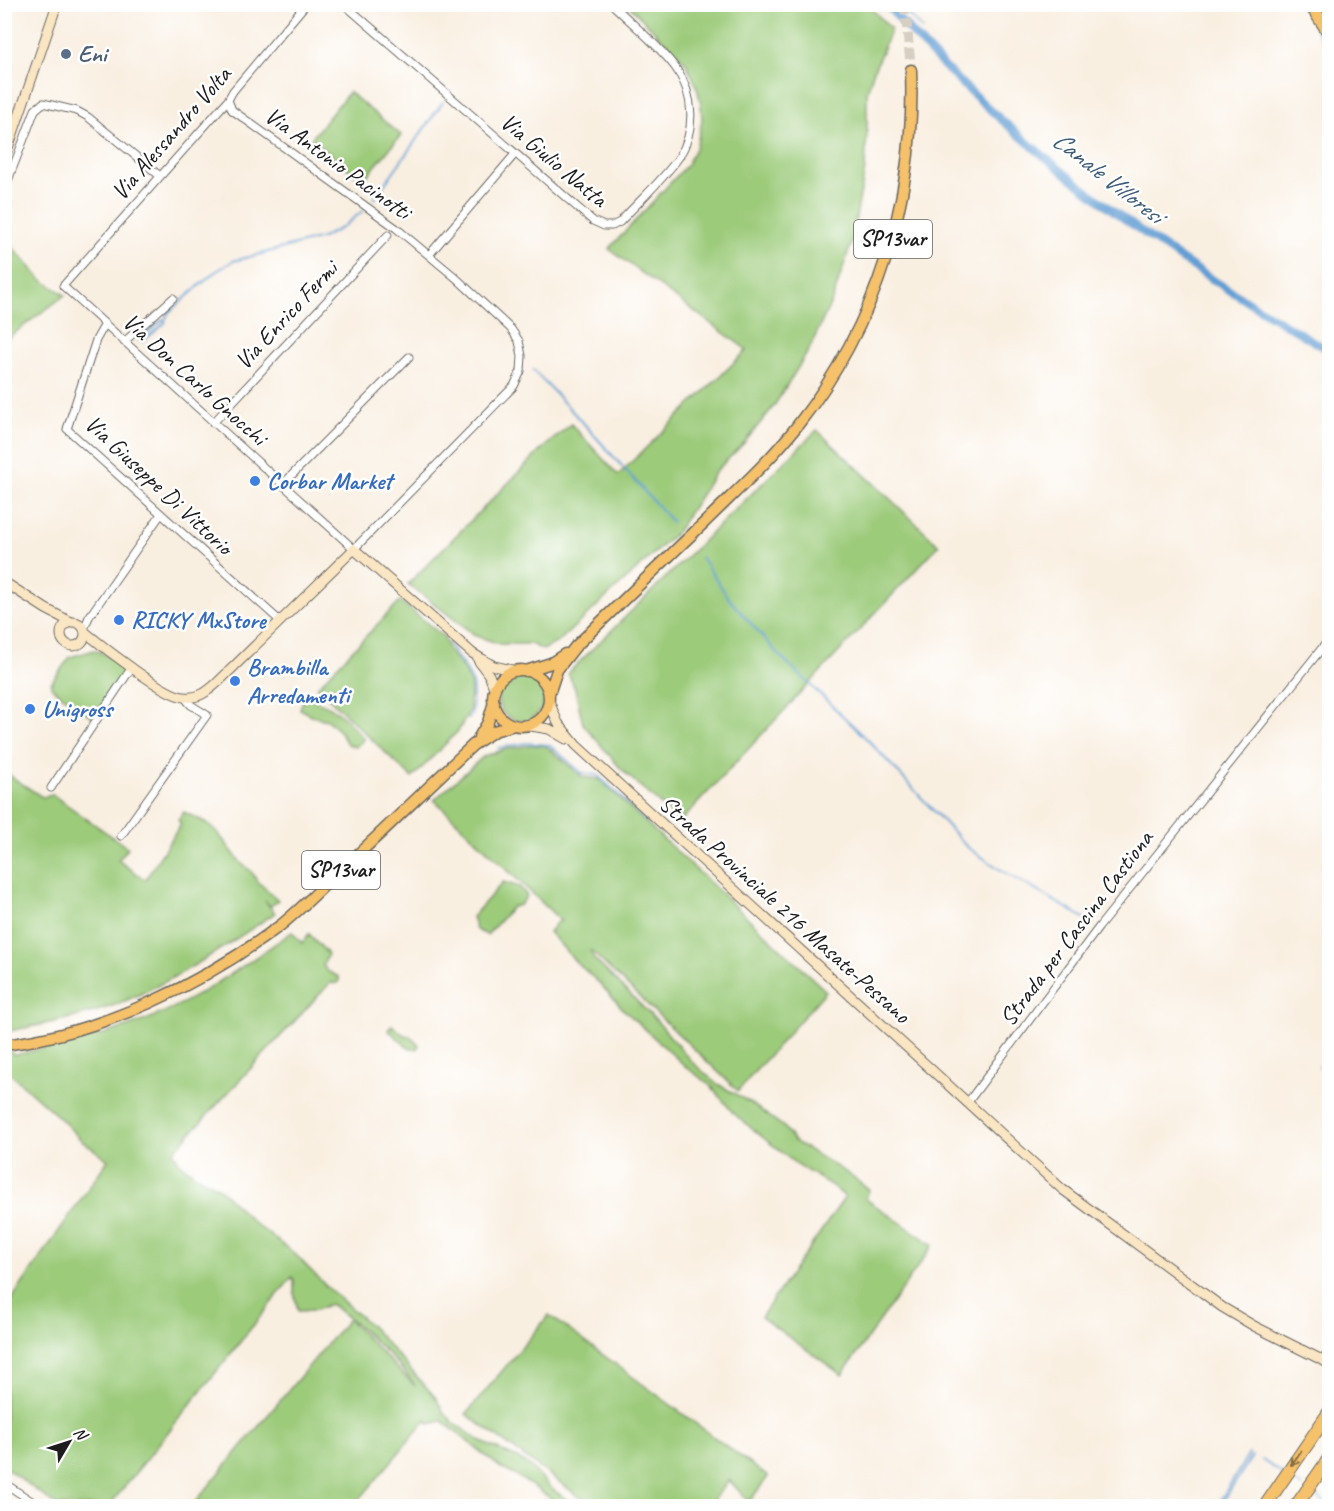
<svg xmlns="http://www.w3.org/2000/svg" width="1334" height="1511" viewBox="0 0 1334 1511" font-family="Caveat,sans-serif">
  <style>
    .green { fill: #9ccb7a; stroke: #5c744b; stroke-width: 1.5 }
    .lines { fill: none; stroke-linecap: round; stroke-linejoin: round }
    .stream { stroke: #629ed3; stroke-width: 2 }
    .canal { stroke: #629ed3; stroke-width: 8 }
    .primary-tunnel { stroke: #d8cfc3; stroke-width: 10; stroke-dasharray: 10 5; stroke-linecap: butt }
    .street-casing { stroke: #696661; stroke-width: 9 }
    .secondary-casing { stroke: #696661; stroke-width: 11 }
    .primary-casing { stroke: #696661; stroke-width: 13 }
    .highway-casing { stroke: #696661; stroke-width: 14 }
    .street { stroke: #fff; stroke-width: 7 }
    .secondary { stroke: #fbe6c4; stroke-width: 9 }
    .primary { stroke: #f5c16b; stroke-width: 10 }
    .highway { stroke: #f5c16b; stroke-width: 12 }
    .oneway { stroke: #886e44 }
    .service-dot { fill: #5c6f8a; stroke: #fff; stroke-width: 2 }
    .shop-dot { fill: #3f7fe0; stroke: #fff; stroke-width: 2 }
    .labels { text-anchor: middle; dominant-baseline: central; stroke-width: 5; stroke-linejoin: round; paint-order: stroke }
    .shield { fill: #fff; stroke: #606060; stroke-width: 1.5 }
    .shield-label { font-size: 22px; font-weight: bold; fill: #1c1c1c }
    .service-label { font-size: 24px; font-weight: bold; fill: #4e5e75; stroke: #fff; text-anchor: start }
    .street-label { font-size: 24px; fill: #1c1c1c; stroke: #fff }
    .shop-label { font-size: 24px; font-weight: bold; fill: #366cbe; stroke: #fff; text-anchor: start }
    .water-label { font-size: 26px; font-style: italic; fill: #3f5d78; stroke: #fff }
  </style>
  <rect width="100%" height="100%" fill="#fff"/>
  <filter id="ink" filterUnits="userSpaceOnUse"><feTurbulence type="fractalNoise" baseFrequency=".0167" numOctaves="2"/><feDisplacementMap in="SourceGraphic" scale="12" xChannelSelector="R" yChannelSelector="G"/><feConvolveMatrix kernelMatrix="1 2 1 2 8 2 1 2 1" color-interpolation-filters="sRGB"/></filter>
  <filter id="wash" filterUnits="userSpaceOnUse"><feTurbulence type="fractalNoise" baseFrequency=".008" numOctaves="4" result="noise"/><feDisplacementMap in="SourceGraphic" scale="24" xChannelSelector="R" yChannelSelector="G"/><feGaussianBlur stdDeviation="1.35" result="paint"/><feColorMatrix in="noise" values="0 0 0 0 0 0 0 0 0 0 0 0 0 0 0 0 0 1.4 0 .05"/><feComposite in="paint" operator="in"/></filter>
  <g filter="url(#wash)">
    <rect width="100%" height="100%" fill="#f9efe1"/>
    <path class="green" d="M628 5H868L891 29 873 73 867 93V131L865 169 851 244 833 298 809 350 774 406 744 443 717 470 676 533 558 642 543 650 531 644H500L476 636 408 584 542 449 571 424 618 475 747 350 609 249 686 166 696 147 702 121 701 105 697 87 686 63Z
      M349 92 401 135 363 181 311 139Z
      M4 238 41 279 65 295 5 340Z
      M817 430 939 545 680 822 621 769 583 724 575 689 568 673Z
      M400 601 444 637 449 651 465 671 471 685 470 710 459 730 412 778 317 687Z
      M94 650 102 653 123 667 124 673 93 718 51 687V683L70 657Z
      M498 698a23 23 0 1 1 46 0a23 23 0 1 1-46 0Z
      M310 697C317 703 324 703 332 708 344 716 354 728 364 739L356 747 347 744 340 732 327 720 312 716 300 709 302 703Z
      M533 745 546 746 583 777 599 779 826 991 738 1091 590 950 593 958 657 1021 691 1061 716 1083 749 1102 784 1127 794 1141 847 1173 869 1190 866 1199 933 1245 842 1375 761 1317 845 1197 831 1185 797 1165 734 1114 710 1085 686 1067 624 1010 599 983 574 960 549 932 556 923 561 921 434 800 484 756 506 749Z
      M4 772 42 797 53 795 128 848 118 860 145 880 181 824 178 820 184 812 208 824 217 832 242 864 251 871 257 881 278 900 271 906 265 901 275 913C226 946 176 980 120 1003 84 1017 43 1024 5 1032Z
      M503 882 520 887 527 896 520 905 512 907 487 935 476 930 472 917Z
      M292 932 302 943 309 934 328 954 323 965 327 971 339 977V982L333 984 331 982 173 1152 180 1163 196 1175 218 1187 254 1223 294 1253 326 1286 372 1327 436 1398 444 1413 455 1424 482 1442 519 1459 533 1469 552 1489 576 1506H562L517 1476 501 1468 442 1421 429 1424 426 1420 354 1506H192L348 1319 415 1386C406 1368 348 1315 330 1304L316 1310 298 1311 294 1293V1280L292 1277 109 1506H57L5 1467V1309L108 1160 81 1140 62 1120 5 1069 4 1036 13 1055C52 1047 91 1039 129 1026 189 1007 241 967 292 932Z
      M392 1025 404 1035 409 1036 419 1045 417 1049 409 1048 388 1030Z
      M549 1315 768 1477 749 1502 729 1480 709 1506H592L466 1414Z"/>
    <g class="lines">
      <path class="stream" d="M899 4 923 30
        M1299 4 1330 51
        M904 10 909 4
        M374 199 443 102
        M138 340 161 321 165 320 168 313 215 272 233 261 322 238 341 228 363 211
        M142 342 165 323V320
        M533 370 586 426 672 522
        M701 557 729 599 777 653 869 741 967 847 1004 872 1084 918
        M449 641C456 665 474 667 473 696 473 705 473 711 469 719
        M498 748 527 743 549 745 582 773 597 775 650 823
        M1319 1066 1330 1073
        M1262 1460 1283 1474
        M1290 1479 1302 1487
        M1310 1492 1330 1506
        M1217 1506 1249 1454
        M1220 1506 1252 1456"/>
      <path class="canal" d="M885 4C909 29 933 56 958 80 1018 137 1084 191 1152 239 1209 279 1270 316 1330 351"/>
    </g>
  </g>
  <g filter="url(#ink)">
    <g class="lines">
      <path class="primary-tunnel" d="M905 4 911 70"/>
      <g class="street-casing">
        <path id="street" d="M344 4 593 221 604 226H612L620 222C638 202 663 180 679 157 696 131 694 95 677 70 663 49 631 23 612 4
          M228 100 232 110 396 228 455 277 511 329 519 341 522 356 521 371 514 386 354 549 63 286 228 100 233 91 306 4
          M4 191 35 110 43 103 77 111 88 117 160 176
          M429 255 515 154
          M105 324 96 340 67 429 280 621
          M124 342 173 298
          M213 423 388 235
          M282 485 409 357
          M84 629 89 617 161 514
          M51 788 132 667
          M121 836 207 715 191 705 185 698
          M968 1102 1099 927 1330 638
          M4 1483 39 1506"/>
      </g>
      <g class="secondary-casing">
        <path id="secondary" d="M4 160 57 4
          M4 582 46 609 71 622
          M61 634a12 12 0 1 1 24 0a12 12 0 1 1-24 0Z
          M85 632C102 646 165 696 184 697 198 699 207 692 217 683L354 549 472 653 494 666 517 671
          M478 660 489 675 495 690
          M549 701 558 723 576 745 1062 1189 1222 1307 1254 1326 1330 1364
          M525 725 549 729 566 739"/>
      </g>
      <g class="primary-casing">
        <path id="primary" d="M493 698a28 28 0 1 1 56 0a28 28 0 1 1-56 0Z
          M526 671 551 663 565 654
          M549 694 557 670 575 647C618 605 662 563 706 521 737 490 770 461 797 426 877 325 916 198 911 70
          M479 737 488 722 494 702
          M4 1045C103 1033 202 984 281 925 302 908 321 888 341 870 386 829 429 786 473 745L494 731 514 725"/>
      </g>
      <g class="highway-casing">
        <path id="highway" d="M1310 4 1330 34
          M1265 1506 1330 1411
          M1296 1506 1330 1457"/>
      </g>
      <use href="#street" class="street"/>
      <use href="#secondary" class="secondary"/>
      <use href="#primary" class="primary"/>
      <use href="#highway" class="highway"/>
    </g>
    <defs><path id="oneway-shaft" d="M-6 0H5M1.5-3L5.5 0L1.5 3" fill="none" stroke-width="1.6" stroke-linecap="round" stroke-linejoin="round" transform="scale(1.5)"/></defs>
    <use class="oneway" href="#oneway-shaft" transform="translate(1296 1458) rotate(125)"/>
  </g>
  <circle class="service-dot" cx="66" cy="54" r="6"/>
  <g class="shop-dot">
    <circle cx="255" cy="481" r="6"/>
    <circle cx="119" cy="620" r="6"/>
    <circle cx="235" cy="681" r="6"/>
    <circle cx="30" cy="709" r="6"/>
  </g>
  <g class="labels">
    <g class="shield">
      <rect x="854" y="220" width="78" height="38" rx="4.5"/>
      <rect x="302" y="851" width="78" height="38" rx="4.5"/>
    </g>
    <g class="shield-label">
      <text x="893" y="239">SP13var</text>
      <text x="341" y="870">SP13var</text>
    </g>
    <g class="service-label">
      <text x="78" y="54">Eni</text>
    </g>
    <g class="street-label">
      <text transform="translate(171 133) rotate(-49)">Via Alessandro Volta</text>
      <text transform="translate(554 160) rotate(40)">Via Giulio Natta</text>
      <text transform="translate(338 163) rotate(36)">Via Antonio Pacinotti</text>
      <text transform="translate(286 315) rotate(-47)">Via Enrico Fermi</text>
      <text transform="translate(195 379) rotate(42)">Via Don Carlo Gnocchi</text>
      <text transform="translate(159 485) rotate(43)">Via Giuseppe Di Vittorio</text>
      <text transform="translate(785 909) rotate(42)">Strada Provinciale 216 Masate-Pessano</text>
      <text transform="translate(1076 928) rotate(-53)">Strada per Cascina Castiona</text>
    </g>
    <g class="shop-label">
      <text x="267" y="481">Corbar Market</text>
      <text x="131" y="620">RICKY MxStore</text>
      <text x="247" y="667">Brambilla<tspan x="247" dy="28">Arredamenti</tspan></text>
      <text x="42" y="709">Unigross</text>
    </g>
    <g class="water-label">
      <text transform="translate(1108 177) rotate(38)">Canale Villoresi</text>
    </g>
  </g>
  <rect width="1334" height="1511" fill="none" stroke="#fff" stroke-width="24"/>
  <g transform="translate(69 1442) rotate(51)" stroke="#ffffff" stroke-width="4.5" paint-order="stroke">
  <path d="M0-4.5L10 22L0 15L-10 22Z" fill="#1c1c1c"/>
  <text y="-9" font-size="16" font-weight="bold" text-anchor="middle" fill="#1c1c1c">N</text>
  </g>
</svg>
